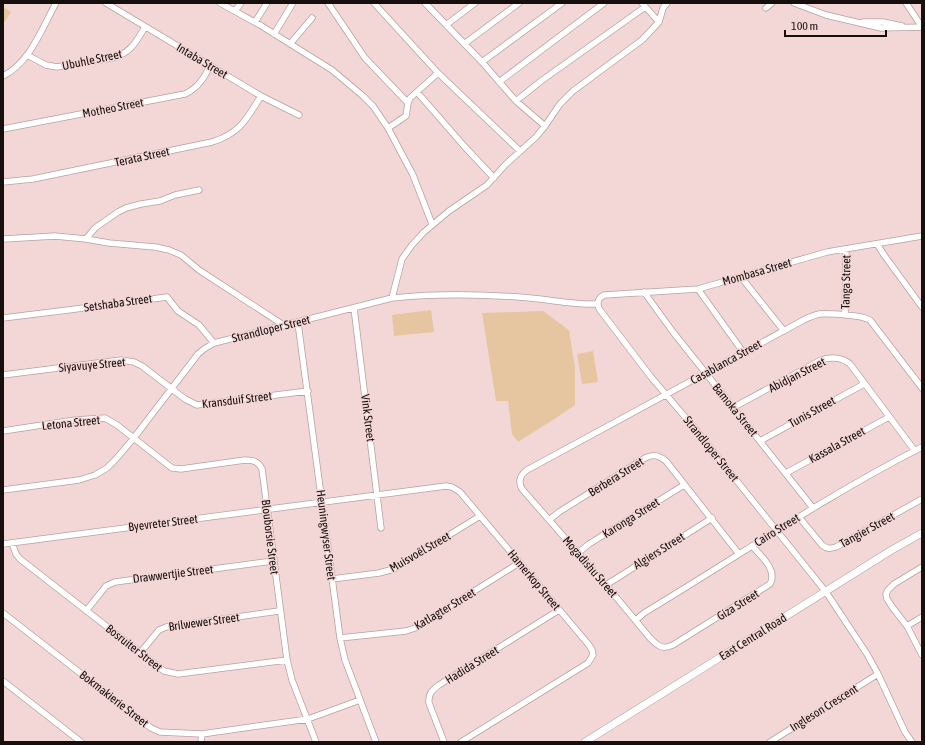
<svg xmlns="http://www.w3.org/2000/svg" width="925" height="745" viewBox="0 0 925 745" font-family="'Asap Condensed',sans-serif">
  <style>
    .green { fill: #e6c6a0 }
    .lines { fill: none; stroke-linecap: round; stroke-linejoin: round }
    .minor-casing { stroke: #b9a09f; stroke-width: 7 }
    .tertiary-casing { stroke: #b9a09f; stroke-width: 8 }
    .minor { stroke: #fff; stroke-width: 5.5 }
    .tertiary { stroke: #fff; stroke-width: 7 }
    .labels { text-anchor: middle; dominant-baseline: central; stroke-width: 3; stroke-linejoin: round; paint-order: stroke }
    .street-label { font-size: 12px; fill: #170e0e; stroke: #f2d7d6 }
  </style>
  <rect width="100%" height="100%" fill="#f2d7d6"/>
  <path class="green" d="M3 7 11 12 3 24Z
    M431 310 434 332 394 336 392 315Z
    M543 311 569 330 575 368V405L556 418 518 442 512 434 508 401H496L482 313Z
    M593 351 598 382 582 384 577 354Z"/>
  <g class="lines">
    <g class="minor-casing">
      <path id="minor" d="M106 3 261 96 299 115
        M220 3 260 25 332 70 363 96 373 106 388 128 413 175 432 224
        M328 3 365 58 408 103
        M374 3 438 73 520 151
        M425 3 482 62 516 101 545 126
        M794 3 826 15 881 28 922 27
        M906 3 922 27
        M766 8 772 3
        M235 11 241 3
        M255 22 267 3
        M659 22 663 8 667 3
        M863 22H883L902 26
        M446 25 475 3
        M274 34 293 3
        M290 44 312 18
        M464 44 519 3
        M27 55 46 65 57 67 112 58C131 53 136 42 145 27
        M482 62 562 3
        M3 76C30 63 42 28 56 3
        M499 82 604 3
        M417 92 464 146 494 178
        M516 101 541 81 645 7
        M388 128 406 116 408 103 410 98 438 73
        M3 129 185 94C198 88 204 78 210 66
        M3 182 33 179 212 142C240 133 246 120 261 96
        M3 239 55 236 86 239 109 243 155 247 169 250 181 255 199 270 285 326
        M86 239 95 228 118 212 126 208 141 204 160 201 175 195 199 190
        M877 244 884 255 922 307
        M741 277 784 331
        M698 289 743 352
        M644 292 673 332 813 508
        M392 298 402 259 412 245 424 232 449 211 487 185 506 164 536 137 545 126 560 104 573 91 642 40 659 22 642 3
        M354 308 381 528
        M845 315 846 249
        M3 318 68 310 167 297 178 311 199 325 214 343
        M298 323 340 638 345 660 376 742
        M3 375 121 360 134 362 142 366 185 399 197 405 308 391
        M734 407 821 360C830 357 842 357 850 364L915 451
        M3 431 75 420 105 418 117 425 172 468 181 469 245 460C253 460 258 461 262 469L287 660 292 680 316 742
        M760 441 864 384
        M786 473 889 417
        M3 490 79 480 95 475 107 468 116 459 133 439 198 354 204 349 214 343 392 298C438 293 484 294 530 298 553 300 575 305 598 304
        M799 517 822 545C827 549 830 549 836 547L922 499
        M549 520 559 512 645 458C653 454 659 455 666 461L739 554
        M12 543 16 554 20 559 164 671 178 674 287 660
        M3 544 446 486 452 487 460 492 589 645 592 650 593 655 588 663 461 742
        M752 546C761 556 778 570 770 584L673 645C662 650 658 646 650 638L606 585 522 489C518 482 520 475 527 470L798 323C805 319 811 316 819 314 829 313 861 315 870 320L922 388
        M578 553 589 544 684 485
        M922 567 894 584 888 590 886 594 887 599 893 608 907 626 922 655
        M332 579 379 573 394 569 480 516
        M606 585 712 518
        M86 611 106 586 115 582 273 561
        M3 613 151 728 160 732 202 734 258 726 308 719 360 700
        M636 620 644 613C737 557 826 496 922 447
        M907 626 922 617
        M340 638 406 631 415 628 519 563
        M140 653 159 630 166 627 279 611
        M3 681 81 742
        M201 742 202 734
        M444 742 429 703C428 694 432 690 439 685L559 610
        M770 742 878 674
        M912 742 905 732 878 674 867 654 826 592 692 425 651 377 600 310C596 304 598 298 604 295L698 289 827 252 922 236"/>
    </g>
    <g class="tertiary-casing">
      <path id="tertiary" d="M585 742 890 551 922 533"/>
    </g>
    <use href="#minor" class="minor"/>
    <use href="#tertiary" class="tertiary"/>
  </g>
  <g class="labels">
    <g class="street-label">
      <text transform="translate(92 60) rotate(-12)">Ubuhle Street</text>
      <text transform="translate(202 61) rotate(31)">Intaba Street</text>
      <text transform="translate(113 108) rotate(-11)">Motheo Street</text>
      <text transform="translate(142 157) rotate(-12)">Terata Street</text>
      <text transform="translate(757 272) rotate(-16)">Mombasa Street</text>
      <text transform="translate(846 282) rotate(-89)">Tanga Street</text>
      <text transform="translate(118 303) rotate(-8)">Setshaba Street</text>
      <text transform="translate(271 329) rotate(-14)">Strandloper Street</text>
      <text transform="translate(726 362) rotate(-29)">Casablanca Street</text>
      <text transform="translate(92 365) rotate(-5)">Siyavuye Street</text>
      <text transform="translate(797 375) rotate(-27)">Abidjan Street</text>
      <text transform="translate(237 400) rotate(-7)">Kransduif Street</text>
      <text transform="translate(735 410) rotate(51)">Bamoka Street</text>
      <text transform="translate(812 412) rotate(-29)">Tunis Street</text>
      <text transform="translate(368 418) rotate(83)">Vink Street</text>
      <text transform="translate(71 423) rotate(-6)">Letona Street</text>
      <text transform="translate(837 445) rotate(-29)">Kassala Street</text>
      <text transform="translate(711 449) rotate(51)">Strandloper Street</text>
      <text transform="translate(616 477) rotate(-32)">Berbera Street</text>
      <text transform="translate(631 518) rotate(-32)">Karonga Street</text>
      <text transform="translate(163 523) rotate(-7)">Byevreter Street</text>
      <text transform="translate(777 530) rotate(-32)">Cairo Street</text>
      <text transform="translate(867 530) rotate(-29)">Tangier Street</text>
      <text transform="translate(326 535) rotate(83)">Heuningwyser Street</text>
      <text transform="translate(270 537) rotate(83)">Blouborsie Street</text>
      <text transform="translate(659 551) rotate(-32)">Algiers Street</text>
      <text transform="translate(420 552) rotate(-30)">Muisvoël Street</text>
      <text transform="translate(590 567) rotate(49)">Mogadishu Street</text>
      <text transform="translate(173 574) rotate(-7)">Drawwertjie Street</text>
      <text transform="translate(534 580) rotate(50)">Hamerkop Street</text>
      <text transform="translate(738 605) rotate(-32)">Giza Street</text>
      <text transform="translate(445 609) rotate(-31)">Katlagter Street</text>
      <text transform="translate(204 622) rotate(-8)">Brilwewer Street</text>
      <text transform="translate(753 637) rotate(-32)">East Central Road</text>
      <text transform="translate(134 648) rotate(38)">Bosruiter Street</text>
      <text transform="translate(472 665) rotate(-32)">Hadida Street</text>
      <text transform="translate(114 699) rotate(38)">Bokmakierie Street</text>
      <text transform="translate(824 708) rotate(-32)">Ingleson Crescent</text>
    </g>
  </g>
  <rect width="925" height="745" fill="none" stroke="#170e0e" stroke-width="8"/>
  <path d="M785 30v6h101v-6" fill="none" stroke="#170e0e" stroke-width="2"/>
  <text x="791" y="30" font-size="12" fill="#170e0e" stroke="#f2d7d6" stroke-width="3" paint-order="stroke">100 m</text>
</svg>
